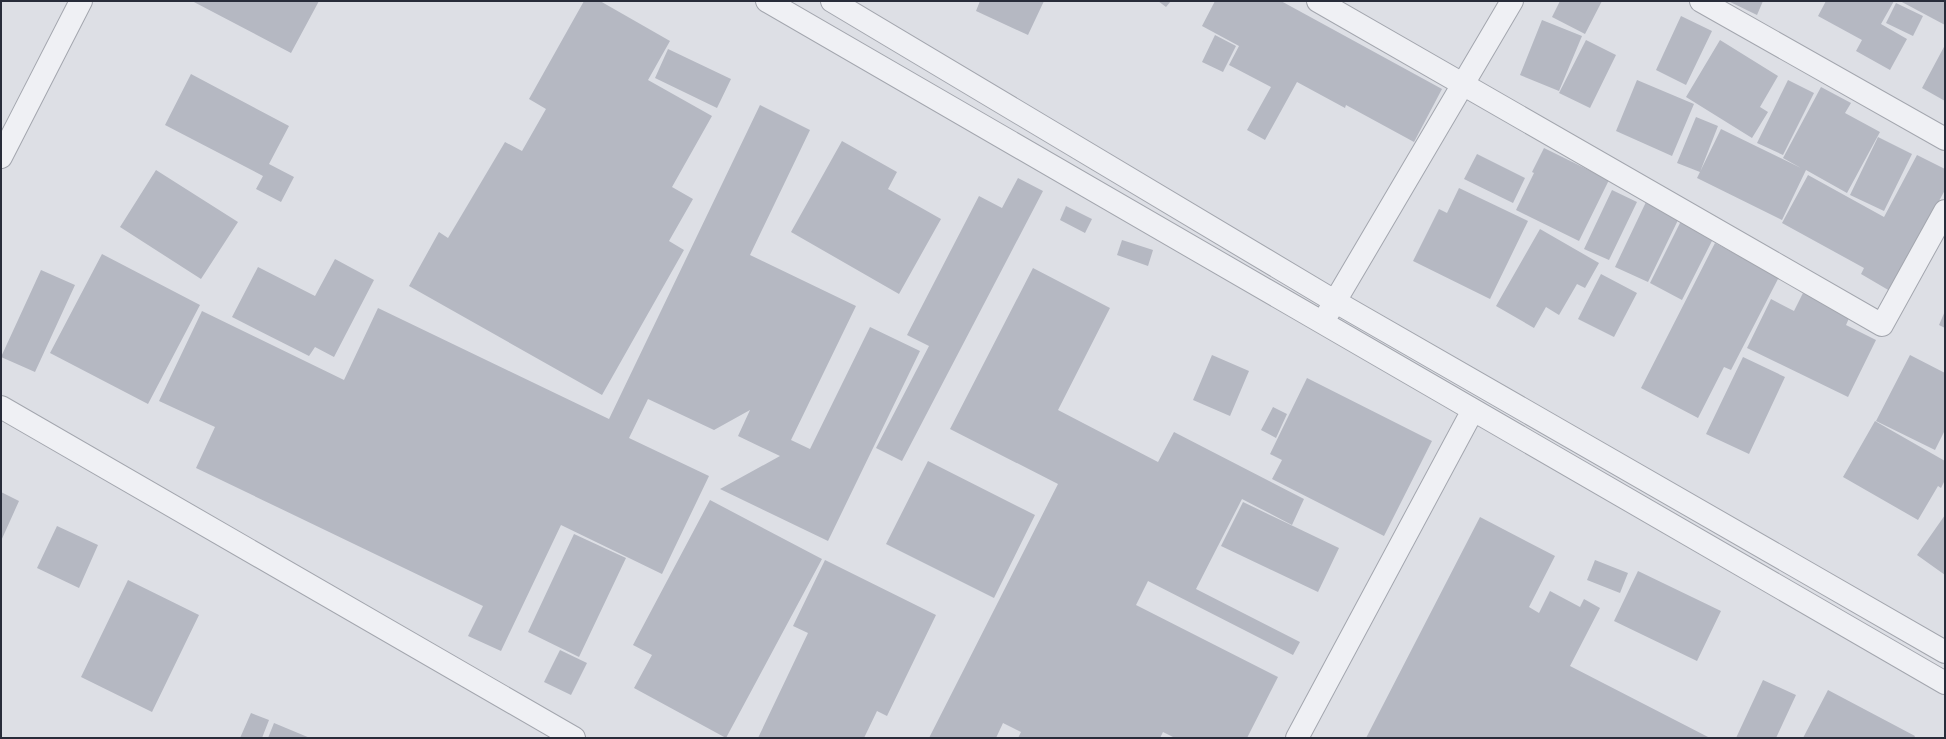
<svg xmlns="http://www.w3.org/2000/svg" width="1946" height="739" viewBox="0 0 1946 739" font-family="Karla,sans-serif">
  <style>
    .building { fill: #b5b8c2 }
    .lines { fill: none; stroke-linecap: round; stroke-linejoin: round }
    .minor-casing { stroke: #a3a6ae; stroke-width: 24 }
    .minor { stroke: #eff0f4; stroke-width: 22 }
  </style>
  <rect width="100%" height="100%" fill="#dddfe5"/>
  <path class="building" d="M192 1H319L291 53Z
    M584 1H600L670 41 648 80 712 116 672 187 693 199 669 241 684 250 602 395 409 286 439 232 448 238 505 142 522 151 546 109 529 99Z
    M980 1H1044L1028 35 976 11Z
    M1158 1H1171L1166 7Z
    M1215 1H1281L1442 89 1414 142 1346 105 1345 108 1297 82 1265 140 1247 130 1271 87 1229 65 1239 46 1202 26Z
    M1560 1H1602L1585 34 1552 17Z
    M1728 1H1763L1757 15Z
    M1826 1H1894L1881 24 1907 39 1890 70 1856 51 1862 40 1818 16Z
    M1900 1H1945V25Z
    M1896 3 1923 16 1913 36 1886 23Z
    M1681 16 1712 31 1686 85 1656 70Z
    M1542 20 1582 36 1559 91 1520 75Z
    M1215 35 1236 46 1223 72 1202 62Z
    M1586 40 1616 55 1590 108 1559 93Z
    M1720 40 1778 76 1760 107 1768 112 1752 138 1686 97Z
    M1945 45V101L1922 88Z
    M668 49 731 79 717 108 655 78Z
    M191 74 289 126 269 164 294 177 281 202 256 189 263 176 165 125Z
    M1637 80 1694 104 1672 156 1616 131Z
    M1788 80 1814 93 1783 155 1757 143Z
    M1821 87 1851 103 1845 113 1880 132 1847 193 1806 170 1782 220 1697 178 1721 129 1801 168 1783 158Z
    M760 105 810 130 750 255 856 306 791 440 810 449 870 327 920 351 828 541 720 489 780 456 738 436 750 410 714 430 648 399 629 438 709 476 662 574 561 525 501 651 468 636 483 606 196 468 215 427 159 401 202 311 344 380 378 308 609 419Z
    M1696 117 1718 126 1700 172 1677 163Z
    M1878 137 1912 154 1884 211 1850 195Z
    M842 141 897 172 888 189 941 219 899 294 791 232Z
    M1544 148 1609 180 1579 241 1516 210 1534 173 1532 172Z
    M1477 154 1525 178 1513 203 1464 179Z
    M1917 155 1945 169V190L1890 291 1861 274 1864 268 1782 223 1808 175 1884 217Z
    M156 170 238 222 201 279 120 227Z
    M1018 178 1043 191 902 461 876 448 929 346 907 335 979 196 1002 208Z
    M1459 188 1528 221 1490 299 1413 261 1439 209 1447 213Z
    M1612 190 1637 202 1609 260 1584 249Z
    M1646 202 1679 218 1648 282 1615 267Z
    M1066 206 1092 219 1085 233 1060 220Z
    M1681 221 1714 237 1682 300 1650 283Z
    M1540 229 1599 263 1585 288 1577 284 1559 315 1546 307 1534 328 1496 306Z
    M1122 240 1153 250 1148 266 1117 255Z
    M1715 243 1779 277 1731 370 1724 367 1698 418 1641 388Z
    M102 254 200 305 148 404 50 353Z
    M335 259 374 280 334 357 315 347 309 356 232 317 258 267 315 296Z
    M1033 268 1110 308 1058 410 1158 462 1174 432 1304 499 1292 525 1242 499 1196 589 1300 642 1293 655 1148 581 1136 605 1278 677 1247 738H1175L1163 732 1160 738H1018L1021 732 1003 723 996 738H929L1058 484 950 429Z
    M41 270 75 285 35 372 1 357Z
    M1601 274 1637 293 1614 337 1578 319Z
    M1803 293 1850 316 1846 325 1876 340 1848 397 1747 348 1771 299 1794 311Z
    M1945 311V328L1939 325Z
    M1212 355 1249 371 1230 416 1193 400Z
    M1910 355 1945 373V430L1935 450 1876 421Z
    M1743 357 1785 377 1749 454 1706 434Z
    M1307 378 1432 441 1384 536 1272 479 1282 460 1270 454Z
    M1273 407 1287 414 1276 438 1261 430Z
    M1875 421 1945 461V480L1941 488 1938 486 1918 520 1843 477Z
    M928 461 1035 515 994 598 886 544Z
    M1 492 19 501 1 541Z
    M710 500 822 559 726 738 634 688 652 655 633 645Z
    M1243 502 1339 548 1318 592 1221 546Z
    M1945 515V575L1917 555Z
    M1480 517 1555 556 1529 607 1539 613 1550 591 1580 607 1584 599 1600 608 1570 666 1710 738H1366Z
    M57 526 98 545 79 588 37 568Z
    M574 534 626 558 579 657 528 632Z
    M825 560 936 615 887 716 877 711 864 738H758L808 633 793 626Z
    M1595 560 1628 573 1620 593 1587 580Z
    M1638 571 1721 611 1697 661 1614 621Z
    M128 580 199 615 152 712 81 677Z
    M560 650 587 663 571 695 544 682Z
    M1763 680 1796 695 1776 738H1736Z
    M1828 690 1915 736 1914 738H1803Z
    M251 713 269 720 262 738H240Z
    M274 723 310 738H268Z"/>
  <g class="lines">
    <g class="minor-casing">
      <path id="minor" d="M767 1 1945 683
        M832 1 1336 302 1945 652
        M1318 1 1882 325 1945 211
        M1701 1 1945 139
        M1 157 81 1
        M1327 315 1512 1
        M1 407 574 738
        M1297 738 1473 410"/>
    </g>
    <use href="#minor" class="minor"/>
  </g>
  <rect width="1946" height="739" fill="none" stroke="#282c3a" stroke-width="4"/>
</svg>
